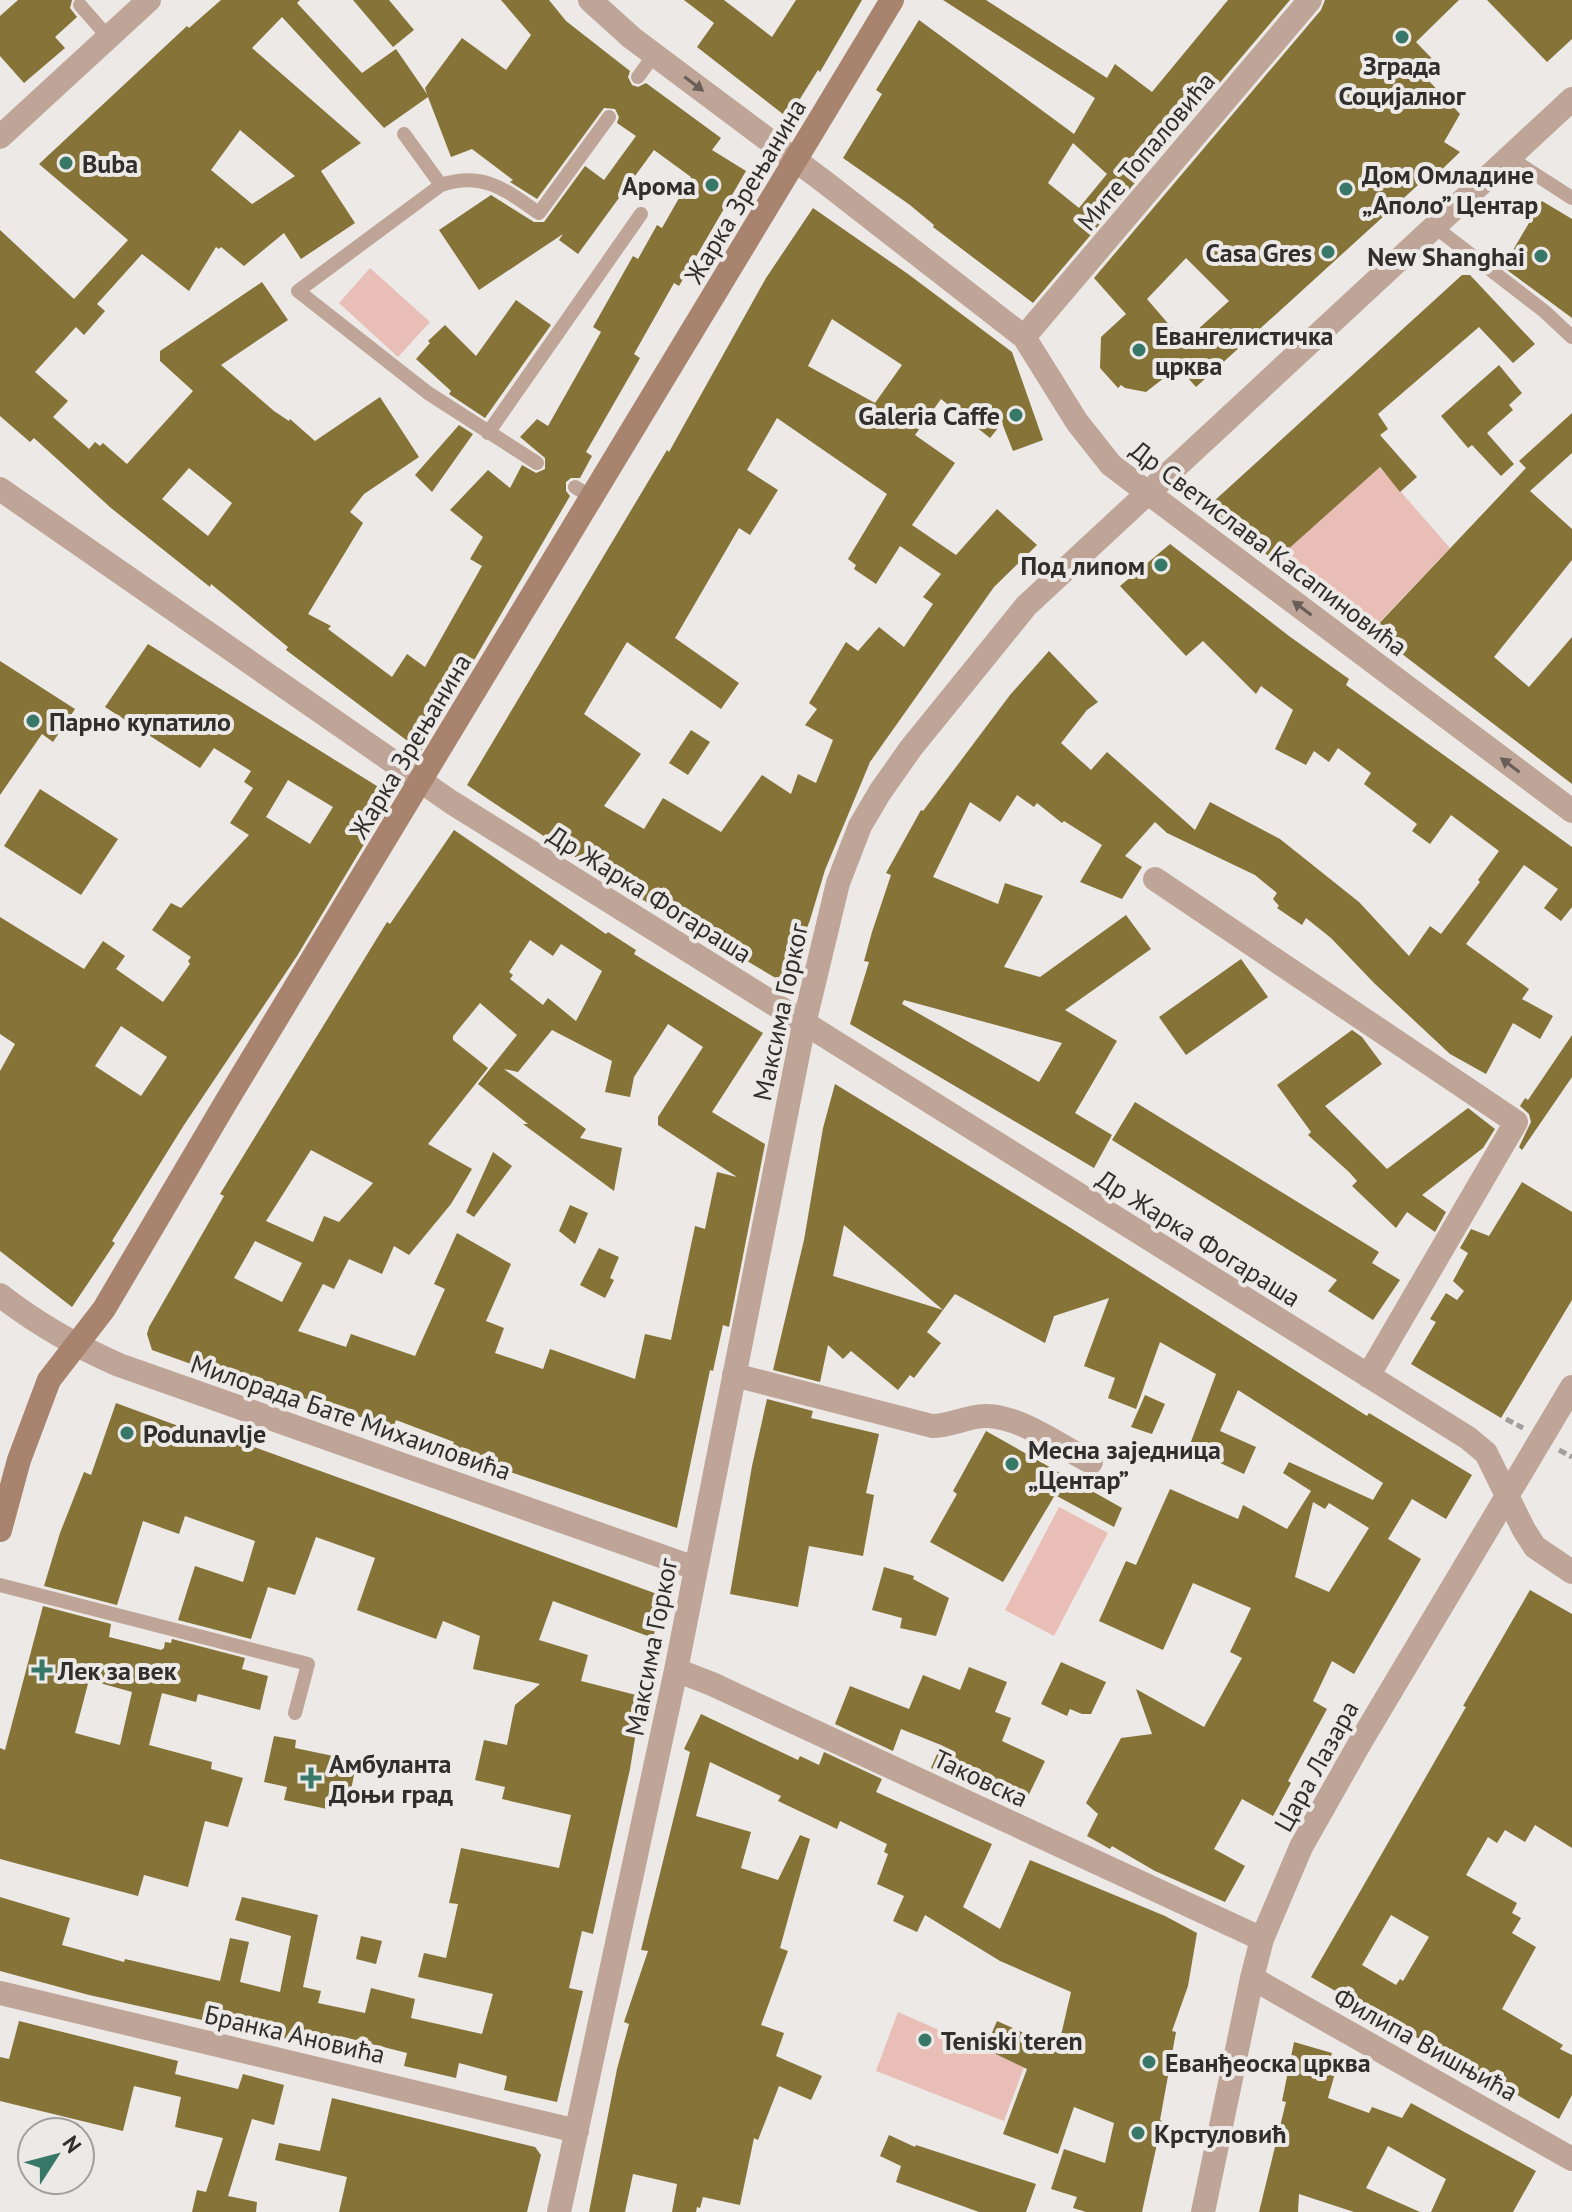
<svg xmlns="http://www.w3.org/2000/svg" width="1572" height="2212" viewBox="0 0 1572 2212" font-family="'PT Sans',sans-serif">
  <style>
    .grass { fill: #e8beb6 }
    .building { fill: #857338; fill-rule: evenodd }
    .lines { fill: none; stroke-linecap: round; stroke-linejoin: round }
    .path { stroke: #a19f9d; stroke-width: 5; stroke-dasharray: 8 4; stroke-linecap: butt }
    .lane { stroke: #bfa597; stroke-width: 14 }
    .street { stroke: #bfa597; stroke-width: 24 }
    .secondary { stroke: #a8836e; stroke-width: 24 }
    .oneway { fill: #695e58 }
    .poi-dot { fill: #377868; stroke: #ece9e7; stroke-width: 3 }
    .labels { text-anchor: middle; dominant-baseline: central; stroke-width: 8; stroke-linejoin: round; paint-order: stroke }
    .poi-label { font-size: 26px; font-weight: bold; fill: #302f2e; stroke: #ece9e7; text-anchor: start }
    .street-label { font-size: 26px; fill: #302f2e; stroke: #ece9e7 }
  </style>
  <rect width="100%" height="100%" fill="#ece9e7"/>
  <path class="grass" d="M370 268 430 322 398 357 339 303Z
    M1379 467 1450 548 1371 631 1275 561Z
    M1059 1507 1108 1533 1054 1636 1005 1610Z
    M898 2012 1024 2067 1004 2121 876 2071Z"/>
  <path class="building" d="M18 0H72L70 8 77 17 55 37 65 48 24 83 0 56V16Z
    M221 0H300L297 3 362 73 396 49 427 94 425 88 462 38 506 70 531 35 501 0H549L566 21 630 71 628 77 632 85 638 87 646 83 721 138 712 150 746 171 679 286 674 283 634 354 640 358 586 452 592 456 580 478H571L566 482V491L570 496 421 751 286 650 288 647 211 584 210 587 111 508 34 438 30 442 0 416V230L74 299 128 240 39 164 187 26 189 28ZM282 17 384 128 428 97 451 157 472 149 513 180 510 182 537 199 604 108 615 109 619 117 617 123 636 136 604 180 585 166 544 222H534L491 195 439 230 479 290 563 234 559 240 578 254 654 150 691 177 662 228 657 225 638 259 633 256 593 327 601 332 548 426 537 419 520 437 545 458V469L536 473 522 465 510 488 488 470 450 510 483 537 470 559 482 566 425 667 407 654 392 677 328 629 331 626 308 614 363 523 350 512 364 494 419 457 380 397 315 441 290 419 289 421 274 411 221 365 288 320 262 282 160 351V361L193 391 127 464 103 443 100 446 95 442 89 449 53 417 68 401 35 372 76 327 84 335 105 311 97 304 142 254 189 291 216 247 219 249 221 247 244 266 284 233 301 259 355 223 321 171 361 143 252 48ZM240 130 295 176 252 204 211 170ZM189 468 232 503 208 536 162 499Z
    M353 0H389L414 30 393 47Z
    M684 0H724L772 37 796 0H862L820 72 818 70 788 118 697 47 714 23Z
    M943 0H986L1107 78 1115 64 1152 92 1228 0H1290L1033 303 933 227 934 225 910 205 843 158 882 94 876 90 919 20 1074 134 1095 98ZM1073 143 1107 174 1079 208 1048 183Z
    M1325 0H1459L1416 42 1442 69 1429 81 1460 114 1444 142 1460 152 1432 179 1429 175 1196 387 1178 367 1146 392 1125 388 1121 385 1118 388 1100 368 1101 337 1126 314 1094 278 1321 10ZM1186 258 1229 301 1184 342 1147 299Z
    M1487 0H1572V39L1547 62Z
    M1542 201 1572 219V318L1503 267Z
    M813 208 908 274 1012 352 1043 440 1013 451 1002 423 990 438 941 399 915 435 955 463 912 525 956 555 997 509 1037 545 994 587 870 762 825 870 810 920 786 984 614 883 467 785 667 450 669 452 766 278ZM832 319 902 365 875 403 808 366ZM777 418 887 494 848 559 856 565 854 569 876 584 900 546 941 574 923 597 933 604 904 647 879 627 858 651 846 642 809 703 817 709 805 725 833 740 816 783 798 774 791 794 762 775 721 832 663 798 644 829 604 806 641 754 584 714 627 642 721 709 739 683 675 638 739 528 750 535 778 490 747 470Z
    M1462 275H1470L1535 344 1513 363 1479 327 1378 414 1388 429 1380 435 1417 477 1400 492 1380 467 1275 561 1215 514 1213 502Z
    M516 300 551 325 485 418 449 394 451 391 416 359 430 343 428 341 445 325 476 356Z
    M1499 365 1522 393 1509 405 1513 410 1487 433 1514 464 1501 476 1472 445 1468 448 1441 416Z
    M1572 413V453L1530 491 1572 529V560L1494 657 1529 687 1572 637V784L1372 631 1526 468 1519 461Z
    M459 425 473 434 432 492 415 475Z
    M1170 544 1289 636 1349 679 1346 685 1572 847V907L1561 921 1544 908 1558 889 1524 865 1466 944 1529 989 1522 999 1553 1016 1540 1039 1513 1023 1486 1074 1450 1054 1374 983 1331 938 1306 918 1302 925 1277 908 1279 906 1273 899 1277 893 1255 875 1167 833 1155 822 1125 856 1142 867 1122 899 1080 882 1102 845 1064 821 1062 823 1037 803 1034 807 1017 795 1000 822 970 802 933 877 998 904 1005 883 1043 896 1004 967 1040 977 1126 915 1151 949 1065 1010 1117 1041 1075 1113 1112 1135 1094 1168 850 1024 869 962 864 961 872 932 891 875 886 873 921 810 923 811 1010 695 1049 651 1098 702 1087 710 1061 743 1091 770 1107 752 1195 830 1210 802 1280 839 1359 902 1409 956 1430 926 1441 934 1480 882 1478 880 1499 851 1451 815 1430 844 1412 831 1417 824 1364 784 1371 773 1338 748 1329 762 1314 751 1306 765 1275 749 1293 710 1261 686 1256 694 1203 641 1186 656 1120 586ZM904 1000 1062 1043 1039 1082 902 1004Z
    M148 644 393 796 297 956 184 1125 112 1241 115 1243 72 1307 0 1251V1071L15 1044 0 1034V917L84 969 103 941 125 956 116 969 163 1002 190 964 188 961 191 957 152 930 171 903 181 908 249 835 230 823 253 788 244 782 251 771 214 748 200 768 105 707ZM288 780 333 807 310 844 266 817ZM121 1026 167 1057 141 1096 95 1066Z
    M0 661 75 709 53 742 42 734 0 795Z
    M691 730 710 742 688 775 669 763Z
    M40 789 118 839 81 895 4 846Z
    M454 830 606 934 608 932 636 950 634 954 763 1033 712 1112 765 1144 729 1327 723 1325 713 1371 710 1370 677 1528 489 1465 451 1448 454 1442 396 1420 393 1428 220 1370 219 1374 152 1350 147 1334 149 1327 224 1196 220 1194 387 922 390 924ZM530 940 553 956 561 944 602 971 576 1021 548 998 543 1005 510 979 513 975 509 972ZM480 1003 517 1035 478 1084 528 1124H523L614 1191 622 1148 580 1138 586 1129 504 1069 518 1072 552 1030 612 1061 605 1092 630 1097 634 1077 668 1024 703 1047 658 1117V1125L737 1177 717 1172 705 1229 695 1226 671 1340 645 1334 635 1379 550 1349 543 1369 495 1353 504 1328 486 1321 511 1264 457 1233 434 1284 445 1289 415 1356 351 1334 346 1347 298 1331 323 1284 334 1289 349 1259 382 1274 394 1246 409 1255 451 1204 472 1169 428 1144 488 1068 453 1040V1036ZM311 1150 373 1183 339 1222 324 1216 313 1242 266 1221ZM255 1241 302 1263 282 1302 234 1278Z
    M1241 959 1268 997 1186 1055 1159 1017Z
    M1352 1030 1362 1037 1382 1064 1325 1106 1387 1169 1468 1108 1495 1129 1483 1148 1422 1195 1446 1212 1435 1232 1407 1212 1396 1228 1352 1186 1357 1181 1349 1172 1308 1135 1311 1132 1277 1085Z
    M1572 1035V1077L1522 1150 1519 1147 1531 1122 1529 1114 1520 1106 1525 1098 1528 1100Z
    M835 1084 1066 1225 1367 1416 1369 1413 1472 1475 1446 1519 1412 1499 1388 1539 1421 1559 1354 1674 1332 1661 1313 1701 1327 1709 1288 1781 1291 1783 1273 1816 1242 1799 1214 1849 1245 1866 1225 1902 1155 1871 1112 1846 1110 1849 1087 1836 1098 1814 1086 1803 1121 1738 1152 1734 1136 1689 1204 1727 1242 1658 1230 1652 1251 1608 1193 1583 1163 1650 1099 1621 1126 1561 1136 1565 1170 1489 1238 1519 1243 1505 1287 1529 1311 1491 1283 1473 1289 1462 1373 1500 1383 1483 1238 1390 1220 1431 1256 1447 1244 1474 1205 1456 1189 1447 1216 1374 1160 1342 1136 1409 1108 1398 1115 1378 1084 1366 1109 1298 1054 1316 1045 1343 955 1294 943 1310 844 1225 833 1276 943 1310 927 1332 941 1343 914 1378 910 1375 898 1390 851 1351 843 1359 828 1345 820 1382 773 1370 804 1240 823 1128ZM1313 1502 1325 1509 1329 1503 1369 1528 1329 1592 1295 1577Z
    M1135 1102 1379 1252 1372 1263 1400 1280 1373 1320 1328 1291 1337 1280 1112 1140Z
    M493 1152 512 1166 474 1217 466 1212Z
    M1522 1182 1572 1212V1300L1501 1418 1411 1364 1436 1322 1430 1319 1446 1293 1457 1300 1464 1291 1453 1281 1468 1253 1460 1248 1471 1229 1489 1236Z
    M570 1205 588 1213 575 1244 559 1231Z
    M599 1248 619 1257 610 1278 614 1280 605 1298 580 1285Z
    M1145 1395 1165 1404 1152 1434 1131 1427Z
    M767 1399 813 1411 811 1418 879 1434 866 1493 874 1495 863 1556 809 1546 798 1607 730 1594 752 1466Z
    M116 1403 230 1445 232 1439 395 1498 657 1594 663 1602 653 1638 553 1601 539 1640 588 1655 581 1681 636 1695 630 1719 638 1720 630 1769 593 1934 582 1931 569 1988 583 1991 557 2102 504 2090 507 2076 459 2063 456 2078 404 2066 407 2053 340 2036 337 2050 89 1995 0 1971V1897L70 1918 62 1945 124 1962 125 1959 220 1981 230 1938 249 1942 240 1982 280 1992 291 1936 235 1920 242 1897 318 1915 303 1987 321 1991 318 2003 365 2013 371 1988 415 1999 411 2018 482 2034 493 1994 418 1977 424 1953 446 1958 458 1904 449 1903 461 1848 559 1868 571 1815 502 1799 505 1787 475 1780 484 1740 507 1745 515 1705 540 1684 473 1669 480 1636 443 1621 436 1639 357 1610 375 1558 316 1537 295 1595 268 1587 251 1639 178 1620 195 1566 243 1582 255 1541 185 1516 179 1534 143 1521 117 1605 44 1586 60 1533 84 1472 91 1475Z
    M986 1431 1122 1508 1114 1527 1055 1495 1003 1582 930 1542 957 1494 953 1491Z
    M884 1567 914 1576 913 1579 949 1598 936 1636 900 1628 902 1618 872 1610Z
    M1530 1590 1572 1614V1848L1535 1825 1525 1842 1505 1830 1497 1843 1488 1837 1466 1875 1517 1903 1512 1913 1521 1918 1512 1933 1536 1947 1502 2009 1563 2045 1560 2049 1572 2055V2095L1559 2119 1311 1977 1466 1707 1463 1706ZM1391 1915 1429 1937 1403 1981 1400 1979 1396 1985 1362 1965Z
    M43 1606 111 1624 109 1637 161 1650 164 1648 165 1642 171 1643 172 1639 245 1658 242 1669 268 1676 260 1710 198 1694 196 1702 162 1693 149 1745 212 1762 211 1769 243 1778 228 1827 205 1821 188 1887 144 1875 138 1896 0 1859V1748L5 1750ZM89 1680 132 1692 120 1745 75 1733Z
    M1061 1662 1106 1682 1091 1714H1082L1070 1709 1067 1716 1041 1704Z
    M969 1667 1007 1682 995 1712 1011 1718 1002 1741 1045 1761 1022 1809 931 1768 941 1745 901 1729 893 1751 835 1724 850 1686 909 1709 923 1675 960 1690Z
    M701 1714 798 1760 800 1756 819 1765 824 1752 882 1779 876 1792 992 1844 963 1907 1000 1929 1030 1860 1165 1916 1197 1933 1188 1986 1172 2031 1176 2032 1160 2120 1162 2121 1142 2212H1086L1073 2208 1077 2197 1051 2189 1064 2149 1105 2163 1114 2123 1074 2107 1058 2154 1003 2134 1027 2069 985 2049 997 2021 1058 2048 1071 1992 1000 1961 925 1915 917 1932 893 1921 904 1896 877 1884 888 1854 884 1852 887 1844 840 1821 837 1829 778 1801 781 1796 710 1762 696 1816 751 1832 741 1868 778 1880 800 1835 810 1839 780 1948 788 1951 761 2025 784 2033 776 2056 822 2076 811 2100 779 2086 758 2140 754 2138 740 2205 703 2197 700 2208 697 2207 696 2212H672L677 2184 633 2174 625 2212H589L617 2069 629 2024 624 2022 648 1951 641 1950 690 1752 684 1749Z
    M274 1736 296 1740 295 1748 357 1761 348 1804 333 1801 332 1810 284 1800 287 1787 264 1782Z
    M361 1936 382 1941 376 1964 356 1959Z
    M19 2021 178 2061 175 2074 238 2089 243 2074 284 2085 274 2125 252 2119 228 2196 257 2202 256 2212H192L197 2190 206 2192 223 2138 175 2127 181 2097 134 2086 123 2131 0 2101V2057L9 2059Z
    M1294 2042 1332 2053 1327 2071 1335 2073 1328 2098 1369 2113 1372 2107 1402 2118 1411 2103 1536 2171 1513 2212H1431L1446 2179 1388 2146 1366 2188 1420 2212H1354L1299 2194 1298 2212H1259L1286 2102 1282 2101Z
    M332 2098 535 2147 541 2155 527 2212H339L347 2177 275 2160 279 2143 320 2151Z
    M889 2135 915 2147 916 2145 1036 2184 1026 2212H979L896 2182 901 2166 880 2156Z"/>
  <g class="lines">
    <path class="path" d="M1506 1419 1523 1428
      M1559 1450 1572 1457"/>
    <path class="lane" d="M80 5 108 37
      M638 77 654 55
      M404 134 441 185 298 291 428 393 537 463
      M1510 158 1572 198
      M441 185C484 171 505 190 539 213L609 117
      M1435 227 1544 311 1572 337
      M488 433 641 214
      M575 487 593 498
      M0 1585 308 1664 295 1713"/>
    <path class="street" d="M590 0 632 38 822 180 1024 337 1077 422 1111 465 1572 811
      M0 137 149 0
      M1024 337 1310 0
      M0 489 451 802 1468 1438 1486 1453 1524 1530 1535 1547 1572 1572
      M1155 879 1516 1122 1368 1376
      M0 1295C37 1324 76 1346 119 1365L695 1568
      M734 1375 932 1426C952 1426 969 1415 988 1416 1021 1417 1062 1447 1091 1462
      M676 1670 712 1684 1262 1939
      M1252 1978 1572 2159
      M0 1993 577 2131
      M559 2212 676 1670 804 1024 838 883 860 826 880 792 911 748 1026 606 1572 99
      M1203 2212 1252 1978 1262 1939 1301 1847 1361 1741 1572 1387"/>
    <path class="secondary" d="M0 1530 19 1460 49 1380 104 1309 226 1102 892 0"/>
  </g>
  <defs><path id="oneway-solid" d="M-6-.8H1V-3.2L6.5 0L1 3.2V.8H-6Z" transform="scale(2)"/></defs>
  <g class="oneway">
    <use href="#oneway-solid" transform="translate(694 84) rotate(37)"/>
    <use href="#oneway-solid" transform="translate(1302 608) rotate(-143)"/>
    <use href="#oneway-solid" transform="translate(1510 765) rotate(-143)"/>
  </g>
  <g class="poi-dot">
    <circle cx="1402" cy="37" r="8"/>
    <circle cx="66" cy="163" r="8"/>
    <circle cx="712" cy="185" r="8"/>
    <circle cx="1346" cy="189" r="8"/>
    <circle cx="1328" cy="252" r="8"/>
    <circle cx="1541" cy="256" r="8"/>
    <circle cx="1139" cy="350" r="8"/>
    <circle cx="1016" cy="415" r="8"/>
    <circle cx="1161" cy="565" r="8"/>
    <circle cx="33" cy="721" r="8"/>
    <circle cx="127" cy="1433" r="8"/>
    <circle cx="1012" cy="1464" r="8"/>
    <path d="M38 1658h8v8h8v8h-8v8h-8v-8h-8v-8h8z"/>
    <path d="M307 1766h8v8h8v8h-8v8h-8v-8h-8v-8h8z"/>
    <circle cx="925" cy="2040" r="8"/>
    <circle cx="1149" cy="2062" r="8"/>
    <circle cx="1138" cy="2133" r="8"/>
  </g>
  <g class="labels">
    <g class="poi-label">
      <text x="1402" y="65" text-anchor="middle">Зграда<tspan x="1402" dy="30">Социјалног</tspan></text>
      <text x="82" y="163">Buba</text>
      <text x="1362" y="174">Дом Омладине<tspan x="1362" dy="30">„Аполо” Центар</tspan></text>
      <text x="696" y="185" text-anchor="end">Арома</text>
      <text x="1312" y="252" text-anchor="end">Casa Gres</text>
      <text x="1525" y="256" text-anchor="end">New Shanghai</text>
      <text x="1155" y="335">Евангелистичка<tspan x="1155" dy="30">црква</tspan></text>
      <text x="1000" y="415" text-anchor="end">Galeria Caffe</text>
      <text x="1145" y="565" text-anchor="end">Под липом</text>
      <text x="49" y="721">Парно купатило</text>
      <text x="143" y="1433">Podunavlje</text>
      <text x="1028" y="1449">Месна заједница<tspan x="1028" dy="30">„Центар”</tspan></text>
      <text x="58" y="1670">Лек за век</text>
      <text x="329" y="1763">Амбуланта<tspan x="329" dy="30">Доњи град</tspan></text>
      <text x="941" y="2040">Teniski teren</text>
      <text x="1165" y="2062">Еванђеоска црква</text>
      <text x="1154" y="2133">Крстуловић</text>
    </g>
    <g class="street-label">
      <text transform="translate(1146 151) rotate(-50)">Мите Топаловића</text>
      <text transform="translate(745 191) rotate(-59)">Жарка Зрењанина</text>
      <text transform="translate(1269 548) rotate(37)">Др Светислава Касапиновића</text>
      <text transform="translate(410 746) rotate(-59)">Жарка Зрењанина</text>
      <text transform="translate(650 894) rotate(32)">Др Жарка Фогараша</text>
      <text transform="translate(780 1012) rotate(-78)">Максима Горког</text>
      <text transform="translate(1199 1238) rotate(32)">Др Жарка Фогараша</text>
      <text transform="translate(351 1417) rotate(19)">Милорада Бате Михаиловића</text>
      <text transform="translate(651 1647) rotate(-79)">Максима Горког</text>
      <text transform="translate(1316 1766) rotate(-61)">Цара Лазара</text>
      <text transform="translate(981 1778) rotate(25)">Таковска</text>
      <text transform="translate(295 2034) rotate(13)">Бранка Ановића</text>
      <text transform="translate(1426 2044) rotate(29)">Филипа Вишњића</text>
    </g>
  </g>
  <g transform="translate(56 2156) rotate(54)"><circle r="38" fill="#ece9e7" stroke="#a19f9d" stroke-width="2"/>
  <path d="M0-6L14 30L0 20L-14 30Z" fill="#377868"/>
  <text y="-12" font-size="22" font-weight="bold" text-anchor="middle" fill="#302f2e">N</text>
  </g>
</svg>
